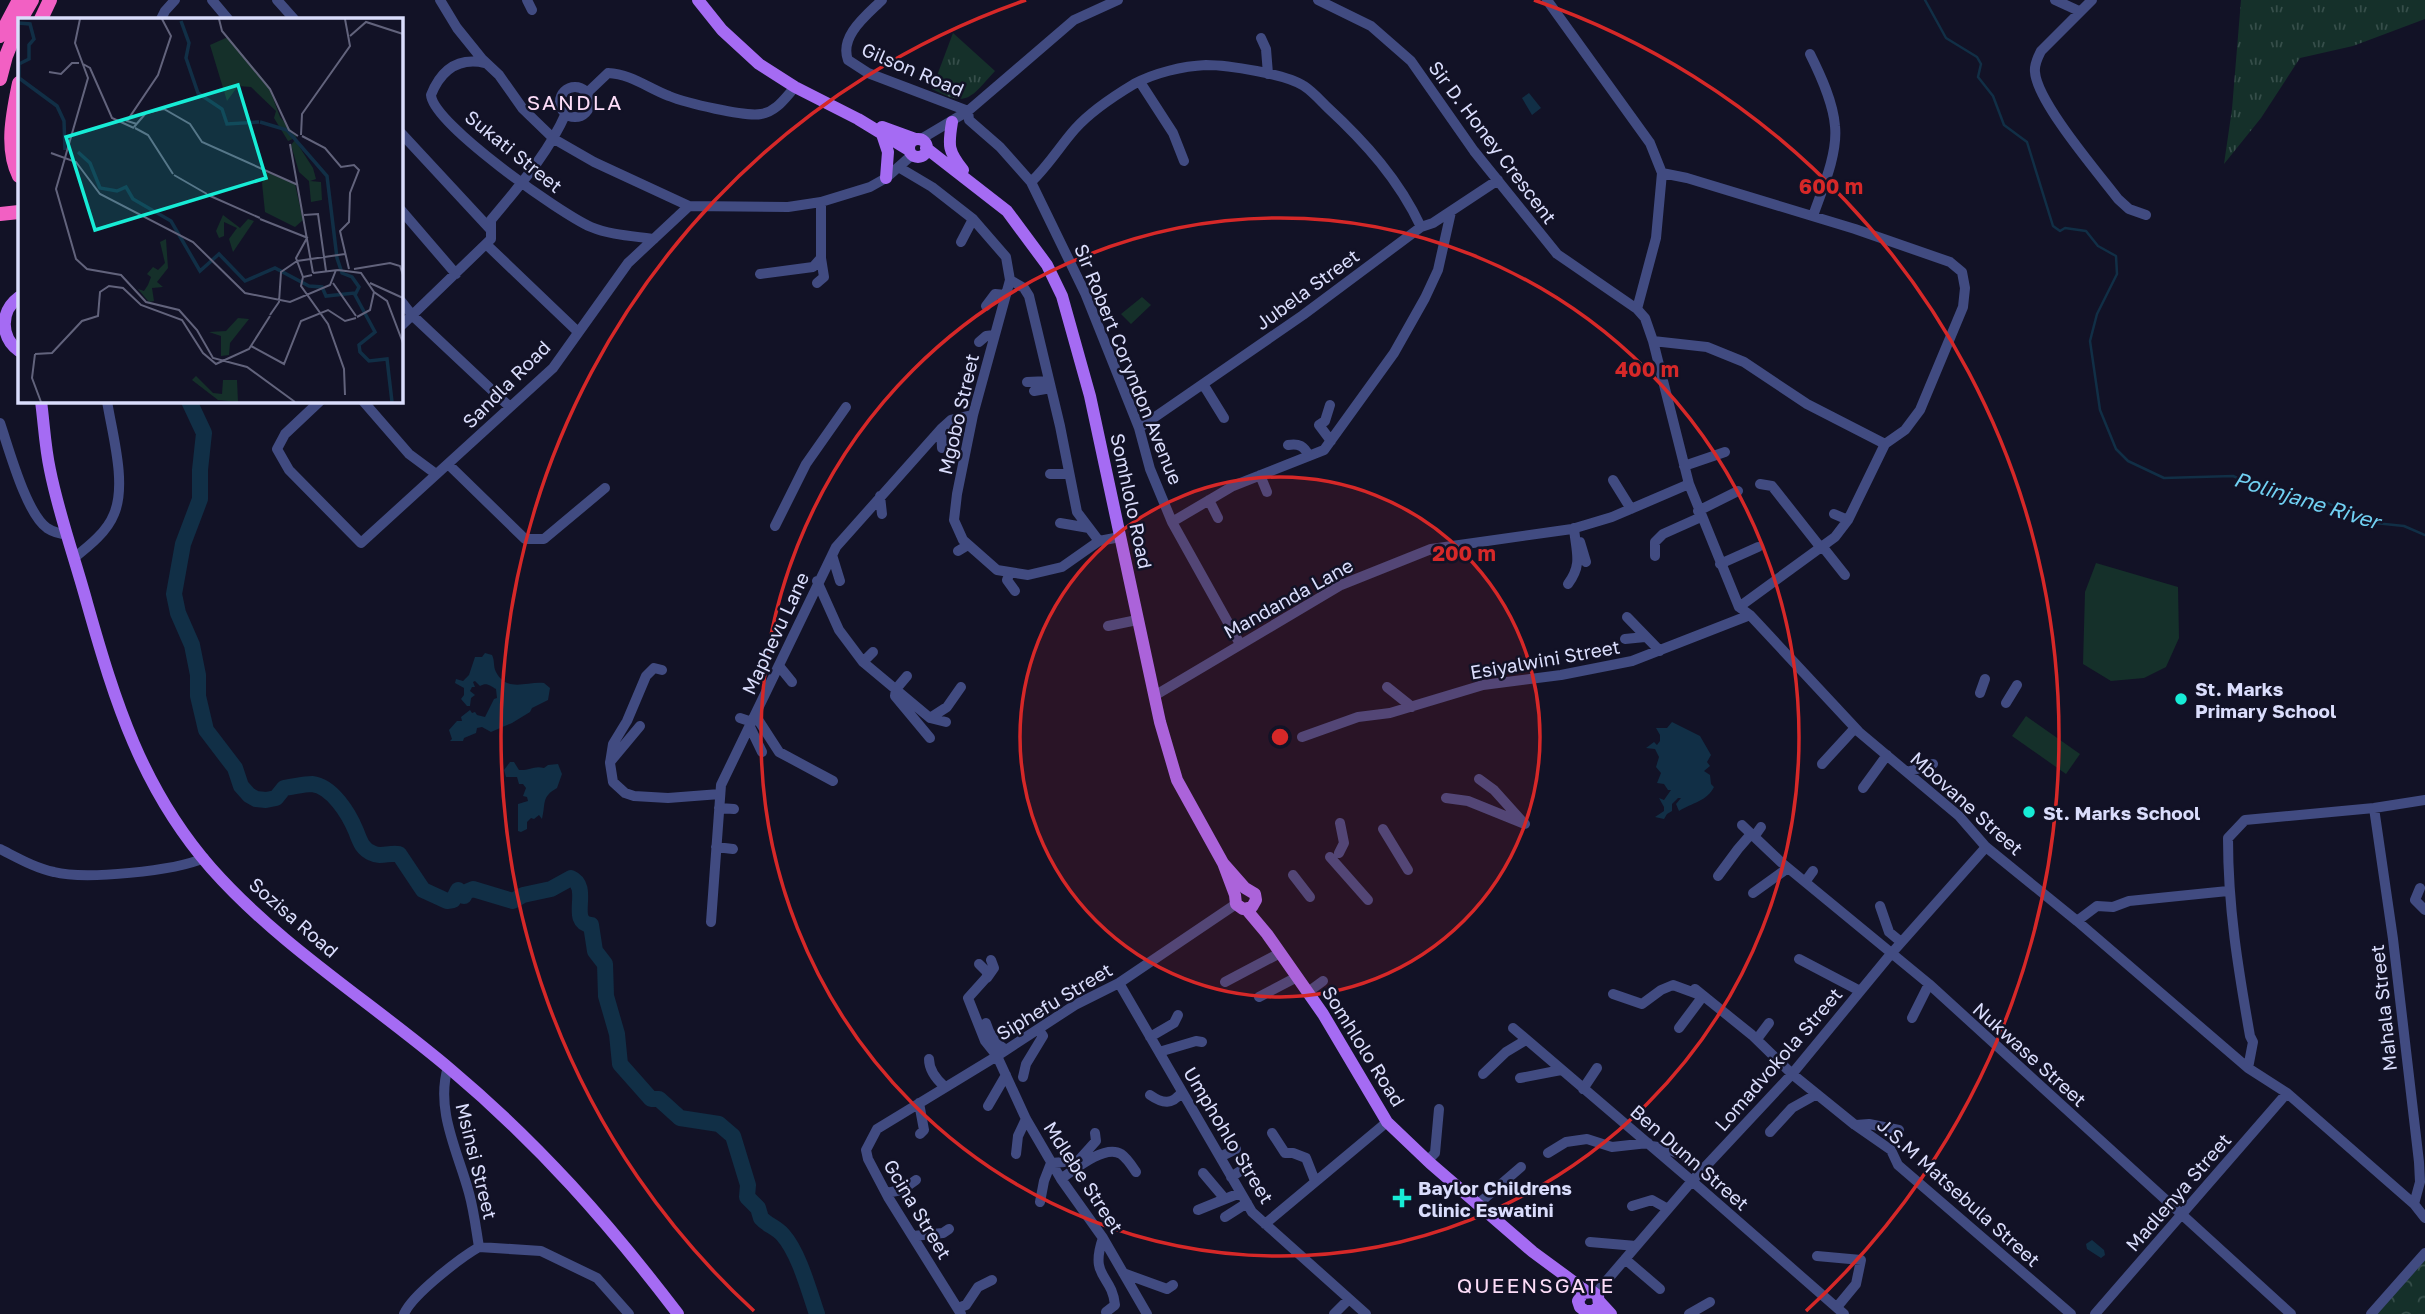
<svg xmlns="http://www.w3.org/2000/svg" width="2425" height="1314" viewBox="0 0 2425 1314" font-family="'Golos Text',sans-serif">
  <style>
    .grass { fill: url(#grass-tufts) }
    .park { fill: url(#park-crowns) }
    .pitch { fill: #15302a }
    .water { fill: #112f46 }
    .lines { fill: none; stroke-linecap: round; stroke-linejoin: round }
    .stream { stroke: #112f46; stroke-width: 2.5 }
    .river { stroke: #112f46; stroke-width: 16 }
    .minor { stroke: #414b81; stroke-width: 10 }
    .major { stroke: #a56bf3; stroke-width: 12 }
    .highway { stroke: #f260c3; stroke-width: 14 }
    .ring { fill: none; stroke: #d62828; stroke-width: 3.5 }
    .poi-dot { fill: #17ecd6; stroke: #121226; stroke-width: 2.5 }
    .labels { text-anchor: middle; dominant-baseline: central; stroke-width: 5; stroke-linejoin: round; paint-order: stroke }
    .street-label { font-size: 19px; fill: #daddfc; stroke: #121226 }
    .poi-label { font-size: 19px; font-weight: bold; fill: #daddfc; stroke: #121226; text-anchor: start }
    .neighbourhood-label { font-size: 21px; letter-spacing: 2px; fill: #fcdcf7; stroke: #121226 }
    .water-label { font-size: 21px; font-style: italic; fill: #71d1f3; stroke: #121226 }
    .inset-river { fill: none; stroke: #112f46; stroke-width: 3.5 }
    .inset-road { fill: none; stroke: #62637c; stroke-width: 2 }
    .view { fill: #17ecd6; fill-opacity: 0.15; stroke: #17ecd6; stroke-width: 3.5 }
    .inset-edge { fill: none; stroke: #daddfc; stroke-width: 3.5 }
    .centre { fill: #d62828; stroke: #121226; stroke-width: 3.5 }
    .ring-label { font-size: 21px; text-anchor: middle; font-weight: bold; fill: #d62828; stroke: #121226; stroke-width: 5; stroke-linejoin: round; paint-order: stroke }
  </style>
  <defs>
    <pattern id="grass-tufts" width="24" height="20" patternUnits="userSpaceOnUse" patternTransform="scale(1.75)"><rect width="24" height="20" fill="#15302a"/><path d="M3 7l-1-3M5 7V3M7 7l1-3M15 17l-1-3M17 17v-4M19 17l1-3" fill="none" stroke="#364e4a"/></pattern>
    <pattern id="park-crowns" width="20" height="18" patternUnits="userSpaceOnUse" patternTransform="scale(1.75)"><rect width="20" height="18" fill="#15302a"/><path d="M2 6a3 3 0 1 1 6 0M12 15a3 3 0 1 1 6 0" fill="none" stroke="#364e4a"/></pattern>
  </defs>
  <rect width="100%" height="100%" fill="#121226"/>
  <path class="grass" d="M2241 0H2425V19L2353 46 2300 58 2261 118 2224 164 2232 109Z
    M953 33 995 71C970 98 968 108 932 89Z"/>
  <path class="park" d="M2425 1259V1314H2377Z"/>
  <path class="pitch" d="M1142 297 1151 305 1131 324 1121 314Z
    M2096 563 2178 587 2179 638 2166 667 2144 678 2111 681 2083 664 2085 592Z
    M2026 716 2080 754 2066 774 2012 736Z"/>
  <path class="water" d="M1529 93 1541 108 1532 115 1522 98Z
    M485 653 492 655C495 661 493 666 496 672 507 693 527 681 544 683L550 688 548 700 532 708 530 712 512 723 491 732 482 727 477 728 476 733 464 738 463 741H450L452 739 449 730 457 721H462L461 717 470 710 472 713 475 712 477 715 485 717 494 699 497 698 496 689C490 686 487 682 480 686L475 681 473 682 475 687H472L470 691 475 695 471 698 470 706H467L461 699 464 695V688L455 683 456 679 463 681 469 675 475 657H482Z
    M1672 722 1700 736 1711 755 1707 762 1710 766 1704 771 1710 775 1711 784 1714 787C1707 801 1692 803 1679 811L1676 804 1681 798H1678L1672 804V811L1667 814 1664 819 1655 817 1664 811V807L1659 798 1664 800 1671 790H1668L1664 784 1657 783 1661 773 1656 767 1659 757 1655 749 1646 748 1654 742 1657 745 1660 741V735L1656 728H1667Z
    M510 762H514L519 770C529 771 534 765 544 768L548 765 558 764 562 774 557 788C541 797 546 803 542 819L539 815 534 819 531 818 527 822V829L521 832 518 831V804L528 801 527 797 523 796 526 788 523 784H519L517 777H506L504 770Z
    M2092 1240 2104 1250 2105 1255 2101 1258 2087 1249 2086 1244Z"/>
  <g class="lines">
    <path class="stream" d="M1925 0 1946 38 1977 57 1981 64 1978 77 1993 96 2004 125 2027 142 2053 226 2060 231 2065 228 2086 231 2098 246 2116 256 2117 274 2097 314 2090 341 2100 410 2116 449 2128 461 2164 478 2233 476 2271 492 2326 502 2365 522 2404 526 2425 535"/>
    <path class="river" d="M189 401 204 433 200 470V499L183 544 174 594 178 613 192 645 198 675V696L206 730 235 768 241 786 249 795 256 799 266 800 276 798 284 788C293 787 303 784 312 784 332 786 349 814 356 831 360 841 362 849 372 853 381 858 389 852 399 854L423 890 447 901 453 900 458 890 464 896 466 892 473 889 513 901 523 895 551 889 571 878C592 887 567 923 591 925L595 951 605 964 606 996 617 1034 620 1064 651 1099H659L680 1118 719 1124 733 1136 748 1185 747 1197 758 1208 761 1218C767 1225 776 1227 783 1235 799 1253 809 1291 817 1314"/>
    <path class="minor" d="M212 0 228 19
      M277 0 294 19
      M440 0 457 28 482 59 499 75 523 109 554 139 594 162 689 206 788 207 821 202 870 187 886 178 912 155
      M527 0 532 10
      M882 0C867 15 839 36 848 60L868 73 968 111
      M1318 0 1371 26 1411 61 1474 151 1557 254 1637 309 1645 318 1653 341 1689 484 1739 607 1750 615 1859 732 1959 816 1986 847 2077 921 2248 1068 2287 1093 2414 1204 2425 1218
      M1547 0 1650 143 1662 173 1656 238 1637 309
      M2055 0 2079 11
      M2092 0 2041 51C2038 57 2034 64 2035 72 2037 102 2099 174 2118 199L2129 209 2146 215
      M161 19 165 11 175 0
      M1261 38 1266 49 1268 74
      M1810 54C1821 76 1833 102 1835 126 1838 154 1822 190 1813 216
      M485 63C458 57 441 70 431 95 433 124 561 214 591 227 610 235 633 236 654 239
      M1140 82 1173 133 1184 161
      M560 102a15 15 0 1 1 30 0a15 15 0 1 1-30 0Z
      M587 93 608 73C631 74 648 88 669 96 686 103 745 117 761 114 776 112 785 98 795 87
      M968 111 969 120 1000 147 1031 182 1085 293 1139 428 1150 469 1172 522 1240 644
      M401 133 491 230
      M921 139 968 111 1074 20 1118 0
      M900 168 932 187 973 219 1006 257 1010 280 973 415 957 494 954 520 963 540 997 570 1028 575 1062 567 1099 541 1120 537
      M1662 173 1687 178 1855 229 1950 262 1962 272 1965 288 1963 307 1920 410 1905 430 1885 444 1848 520 1835 537 1739 607
      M1031 182C1048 166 1060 146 1075 129 1091 111 1114 96 1134 84 1154 73 1183 66 1206 65 1227 65 1287 74 1304 86 1312 91 1320 100 1327 107 1366 143 1399 180 1421 227
      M401 210 456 274
      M961 242 973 219
      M487 245 578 332
      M760 274 813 267 821 258V202
      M1010 280 1024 288 1029 296 1060 426 1077 512 1099 541
      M817 283 824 277 821 258
      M401 301 412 315 510 407
      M986 306 995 294 1006 295
      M401 326 491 239V220C519 186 548 154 566 113
      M1653 341 1707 347 1744 362 1807 404 1885 444
      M979 342 986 336 994 335
      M1027 382 1049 381
      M1203 384 1224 418
      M1034 391 1051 388
      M320 401 285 434 277 449 289 470 361 543 553 368 628 263 689 206
      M363 401 409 454 436 474
      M1330 405 1325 421 1319 425 1331 441
      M0 423C9 449 26 513 47 528 53 532 60 534 67 534
      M1139 428 1303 315 1421 227 1433 223 1498 180
      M941 429 942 448
      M1288 445C1299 443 1304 446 1309 456
      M448 464 525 539H544L605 488
      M1684 466 1725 452
      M1050 474H1069
      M1260 475 1267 492
      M1613 480 1631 509
      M1760 484 1772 486 1821 548
      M880 496 882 514
      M1209 500 1218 518
      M1698 511 1738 491
      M1834 514 1848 520
      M1172 522 1233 486 1324 450 1394 353 1425 298 1438 270 1451 212
      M1060 523 1089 528
      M775 526 806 464 846 407
      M1580 542 1586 562
      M1822 546 1845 575
      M958 551 968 545
      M832 555 840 581
      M1655 556V542L1663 534 1701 517
      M74 558C89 546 107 532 114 514 127 484 112 433 107 401
      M1720 564 1758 547
      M1010 572 1007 580 1015 591
      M817 581 839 630 863 662 930 718 947 707 961 687
      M1568 584C1583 564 1576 552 1574 528
      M1627 617 1660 651
      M1108 626 1137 620
      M1625 639 1645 637
      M863 662 873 652
      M779 666 792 682
      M662 670 654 668 646 676 627 721 613 744 610 763 613 782 625 793 634 796 668 798 720 794
      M907 676 896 689 895 696 930 738
      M1387 687 1412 707
      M1980 693 1985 679
      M1154 696 1341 585 1431 549 1572 529 1612 517 1689 484
      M2006 703 2017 685
      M755 715 779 752 833 781
      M740 718 752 722
      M930 718 946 722
      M750 727 762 752
      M1302 737 1358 717 1390 713 1483 685 1561 675 1632 661 1750 615
      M610 762 640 726
      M1822 764 1855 728
      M1907 772 1933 764
      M1479 779 1494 790 1521 820
      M1863 788 1887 755
      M1446 798 1468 801 1525 824
      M719 808 734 809
      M2374 808 2393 939 2419 1162 2420 1182 2414 1204
      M1742 825 1782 863 1929 984 2291 1314
      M1383 829 1408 870
      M1754 837 1761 827
      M716 847 733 849
      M0 849C18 858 35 868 54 872 85 880 175 871 204 858
      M1339 853 1344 843 1340 823
      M1330 857 1368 900
      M1293 875 1310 897
      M1718 876 1738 849 1751 834
      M1805 882 1813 871
      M2420 888 2415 900 2425 910
      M1753 893 1788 868
      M1880 906 1889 932 1901 942
      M2077 921 2097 906 2113 907 2129 901 2228 891
      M711 922 721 785 836 547 941 429 951 420 973 415
      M1799 959 1860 991
      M979 964 988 973 986 978 968 998 985 1041 997 1056 1026 1119 1061 1179 1103 1238 1147 1314
      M987 978 994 968 991 960
      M1225 982 1280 953
      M1119 983 1252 1212 1366 1314
      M1695 989 1752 1035 1792 1074 1855 1125 1891 1150 1898 1165 2071 1314
      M1308 992 1323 981
      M1613 994 1642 1004 1661 990 1673 985 1703 996 1679 1028
      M1259 997 1297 977
      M1912 1018 1929 984
      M986 1023C989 1034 996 1044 1006 1050
      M1513 1028 1692 1181 1844 1314
      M1150 1037 1174 1023 1178 1015
      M1757 1039 1769 1023
      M1159 1052 1196 1041 1202 1042
      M929 1059C929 1070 937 1080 945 1087
      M2248 1068 2253 1042 2250 1036C2238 968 2228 908 2228 838L2245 820 2374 808 2425 800
      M1483 1074 1506 1052 1526 1040
      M1023 1077 1026 1064 1043 1036 1038 1029
      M1520 1078 1561 1070
      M1583 1089 1597 1068
      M1150 1095C1163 1104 1172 1105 1182 1092
      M919 1103 924 1130 920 1134
      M988 1106 1006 1075
      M1856 1125 1869 1124 1899 1130
      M1770 1132 1792 1108 1817 1094
      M1272 1133 1285 1153H1293L1306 1158 1315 1181
      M1651 1146 1665 1148 1685 1156
      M1548 1153 1566 1142 1587 1139 1612 1147 1648 1143
      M1016 1154 1018 1136 1026 1119
      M1220 1157 1236 1149
      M1427 1161 1435 1153 1439 1109
      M1203 1173 1225 1199 1240 1193
      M1231 1177 1248 1166
      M1061 1179C1075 1169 1105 1144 1121 1154 1127 1158 1132 1166 1136 1172
      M886 1193 902 1190 916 1180
      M1040 1202 1044 1181 1051 1163 1078 1161 1096 1141 1095 1133
      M1478 1204 1521 1167
      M1632 1206 1652 1200 1668 1209
      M1198 1210 1225 1199
      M1225 1217 1247 1203
      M1265 1224 1387 1122
      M913 1236 943 1233 949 1229
      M1103 1238C1089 1278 1112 1274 1115 1305L1106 1312
      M1590 1242 1636 1246
      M479 1247 541 1251 597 1278 629 1314
      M1817 1256 1861 1260 1856 1284 1837 1307
      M1625 1259 1660 1289
      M1123 1273 1167 1289 1173 1285
      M1596 1293 1692 1181 1792 1074 1890 955 1986 847
      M958 1308 966 1305 978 1287 992 1280
      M404 1314C412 1295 460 1258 479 1247 476 1229 474 1211 469 1193 458 1152 435 1110 448 1067
      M961 1314 888 1197 868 1159 866 1150 877 1129 997 1056 1075 1005 1119 983 1236 904
      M1334 1314 1349 1299
      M1689 1314 1710 1302
      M2095 1314 2287 1093
      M2371 1314 2425 1253"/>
    <path class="major" d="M698 0 722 30 759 64 795 87 858 119 909 150
      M952 122C948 146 948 151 963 170
      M882 127 915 139
      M882 134 888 152 886 178
      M909 148a9 9 0 1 1 18 0a9 9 0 1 1-18 0Z
      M926 148 1007 211 1047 265 1062 296 1090 396 1160 722 1177 780 1223 863 1245 888 1255 894 1256 900 1252 907 1243 909 1236 904 1235 895 1223 863
      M19 297C0 311 0 337 19 351
      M41 401C44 424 45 447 50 470 59 515 75 559 87 603 115 702 142 789 211 868 280 946 371 1002 450 1069 539 1144 608 1222 678 1314
      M1246 909 1267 934 1323 1014 1387 1122 1430 1163 1533 1252 1586 1291
      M1600 1302 1611 1314
      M1594 1311 1599 1305 1598 1296 1593 1292 1583 1293 1578 1301 1580 1307 1585 1311H1594L1598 1314"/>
    <path class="highway" d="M21 19 32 0
      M41 19 50 0
      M0 36 19 0
      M0 79 6 56 19 24
      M19 83C13 113 5 148 19 176
      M0 214 19 212"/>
  </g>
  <circle cx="1280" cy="737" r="260" fill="#d62828" fill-opacity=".12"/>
  <g class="ring">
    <circle cx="1280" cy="737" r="260"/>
    <circle cx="1280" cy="737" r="519"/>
    <path d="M754 1311A779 779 0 0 1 1026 0M1534 0A779 779 0 0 1 1806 1311"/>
  </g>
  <g class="poi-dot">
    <circle cx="2181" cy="699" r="7"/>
    <circle cx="2029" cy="812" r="7"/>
    <path d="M1398.5 1187.5h7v7h7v7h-7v7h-7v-7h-7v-7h7z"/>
  </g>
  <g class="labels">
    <g class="street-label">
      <text transform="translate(913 69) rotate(23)">Gilson Road</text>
      <text transform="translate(1493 142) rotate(53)">Sir D. Honey Crescent</text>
      <text transform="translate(514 151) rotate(39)">Sukati Street</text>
      <text transform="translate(1307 289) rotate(-36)">Jubela Street</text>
      <text transform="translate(1129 364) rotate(68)">Sir Robert Coryndon Avenue</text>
      <text transform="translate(506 384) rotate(-45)">Sandla Road</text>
      <text transform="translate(958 414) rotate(-77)">Mgobo Street</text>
      <text transform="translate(1132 501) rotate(78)">Somhlolo Road</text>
      <text transform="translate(1288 598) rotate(-29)">Mandanda Lane</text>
      <text transform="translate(775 633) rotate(-65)">Maphevu Lane</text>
      <text transform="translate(1545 659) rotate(-10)">Esiyalwini Street</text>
      <text transform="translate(1967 803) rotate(42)">Mbovane Street</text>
      <text transform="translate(294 917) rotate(41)">Sozisa Road</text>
      <text transform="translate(1054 1001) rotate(-31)">Siphefu Street</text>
      <text transform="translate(2383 1008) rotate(-96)">Mahala Street</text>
      <text transform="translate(1364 1046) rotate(58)">Somhlolo Road</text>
      <text transform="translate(2030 1054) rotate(42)">Nukwase Street</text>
      <text transform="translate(1778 1059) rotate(-49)">Lomadvokola Street</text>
      <text transform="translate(1229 1135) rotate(59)">Umphohlo Street</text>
      <text transform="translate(1690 1157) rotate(41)">Ben Dunn Street</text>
      <text transform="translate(477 1161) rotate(76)">Msinsi Street</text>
      <text transform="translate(1084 1177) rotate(57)">Mdlebe Street</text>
      <text transform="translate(1959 1192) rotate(42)">J.S.M Matsebula Street</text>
      <text transform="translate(2178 1192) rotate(-49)">Madlenya Street</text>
      <text transform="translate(918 1209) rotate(59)">Gcina Street</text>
    </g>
    <g class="poi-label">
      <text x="2195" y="688">St. Marks<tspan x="2195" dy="22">Primary School</tspan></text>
      <text x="2043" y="812">St. Marks School</text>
      <text x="1418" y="1187">Baylor Childrens<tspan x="1418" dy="22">Clinic Eswatini</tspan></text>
    </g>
    <g class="neighbourhood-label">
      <text x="575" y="102">SANDLA</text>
      <text x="1536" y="1285">QUEENSGATE</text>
    </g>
    <g class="water-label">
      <text transform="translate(2307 500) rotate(17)">Polinjane River</text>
    </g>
  </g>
  <g transform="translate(18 18)">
    <rect width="385" height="385" fill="#121226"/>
    <path d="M210 19 250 67 262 99 279 119 270 123 256 100 258 93 233 69 220 68 209 83 192 27ZM277 122 295 150 298 161 292 163 303 164 304 182 293 184 291 163 281 154 273 127ZM178 358 195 375 204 376 205 362H219L220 384 200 382 174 362Z" fill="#15302a"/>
    <path d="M205 197 222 210 230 201 236 203 215 234 211 221 219 210 206 204V218L201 220 198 213ZM148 221 150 250 139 264 145 269 134 270 136 283 131 284 120 271 126 273 130 267 133 259 129 256 135 249 140 252 147 245 142 224ZM220 300 231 301 212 325 211 337 203 338V318L191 314 208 313Z" fill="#15302a"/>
    <path d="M248 154 277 166 285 202 277 209 247 194 244 165Z" fill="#15302a"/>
    <path class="inset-river" d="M163 3 171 25 168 40 180 75 204 91 209 106 241 104M0 5 12 6 16 21 11 27V41L1 46V60L39 88 46 103 47 132M242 104 269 112 309 158 319 240 324 255 334 259 341 269 337 277M60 134 72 145 82 170 99 173 108 169 115 181 153 203 182 253 201 236 227 263 257 250 291 268 304 269 308 278 336 275 357 314 341 327 342 334 351 343 369 341 374 384"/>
    <path class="inset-road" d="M62 1 57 25 70 60 38 171 58 241 69 251 103 257 128 284 161 292 179 312 195 340 229 349 277 384M201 1 204 13 252 71 271 112 280 118M332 18 348 4 385 16M65 46 72 50 94 100 116 110M31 54 43 56 54 45H61M119 106 109 103 140 57 153 18 144 1M116 109 128 95 146 91 172 106 184 124 280 167M117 110 130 117 155 156M283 117 284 96 332 28 327 1M284 118 307 130 323 149 336 147 341 152 332 175 331 204 322 213 331 251M272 126 295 255M33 135 58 144 82 176 175 224 227 275 272 284 312 267 318 252M156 157 189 176M190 177 242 200M286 197 300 196 308 253M242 201 290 220M279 243 327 236M336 251 372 245 382 248 385 257M320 252 343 255 356 274 369 283 385 325M295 255 320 252M294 257 285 259 283 268 310 306 326 351 327 377M285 259 278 240 289 220M315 265 338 298M352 265 385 280M252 297 261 284 263 254 279 243M339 299 352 292 356 274M233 328 266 346 283 303 310 292 327 303 338 300M17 336 14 360 23 384M17 336 34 335 64 303 80 298 82 274 91 268 105 270 123 287 164 302 185 335 198 346 231 331 252 298"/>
    <path class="view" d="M220 67 248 160 77 212 48 119Z"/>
    <rect width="385" height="385" class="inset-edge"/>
  </g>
  <circle cx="1280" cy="737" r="10" class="centre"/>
  <g class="ring-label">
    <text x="1831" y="194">600 m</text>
    <text x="1647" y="377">400 m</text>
    <text x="1464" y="561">200 m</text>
  </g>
</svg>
